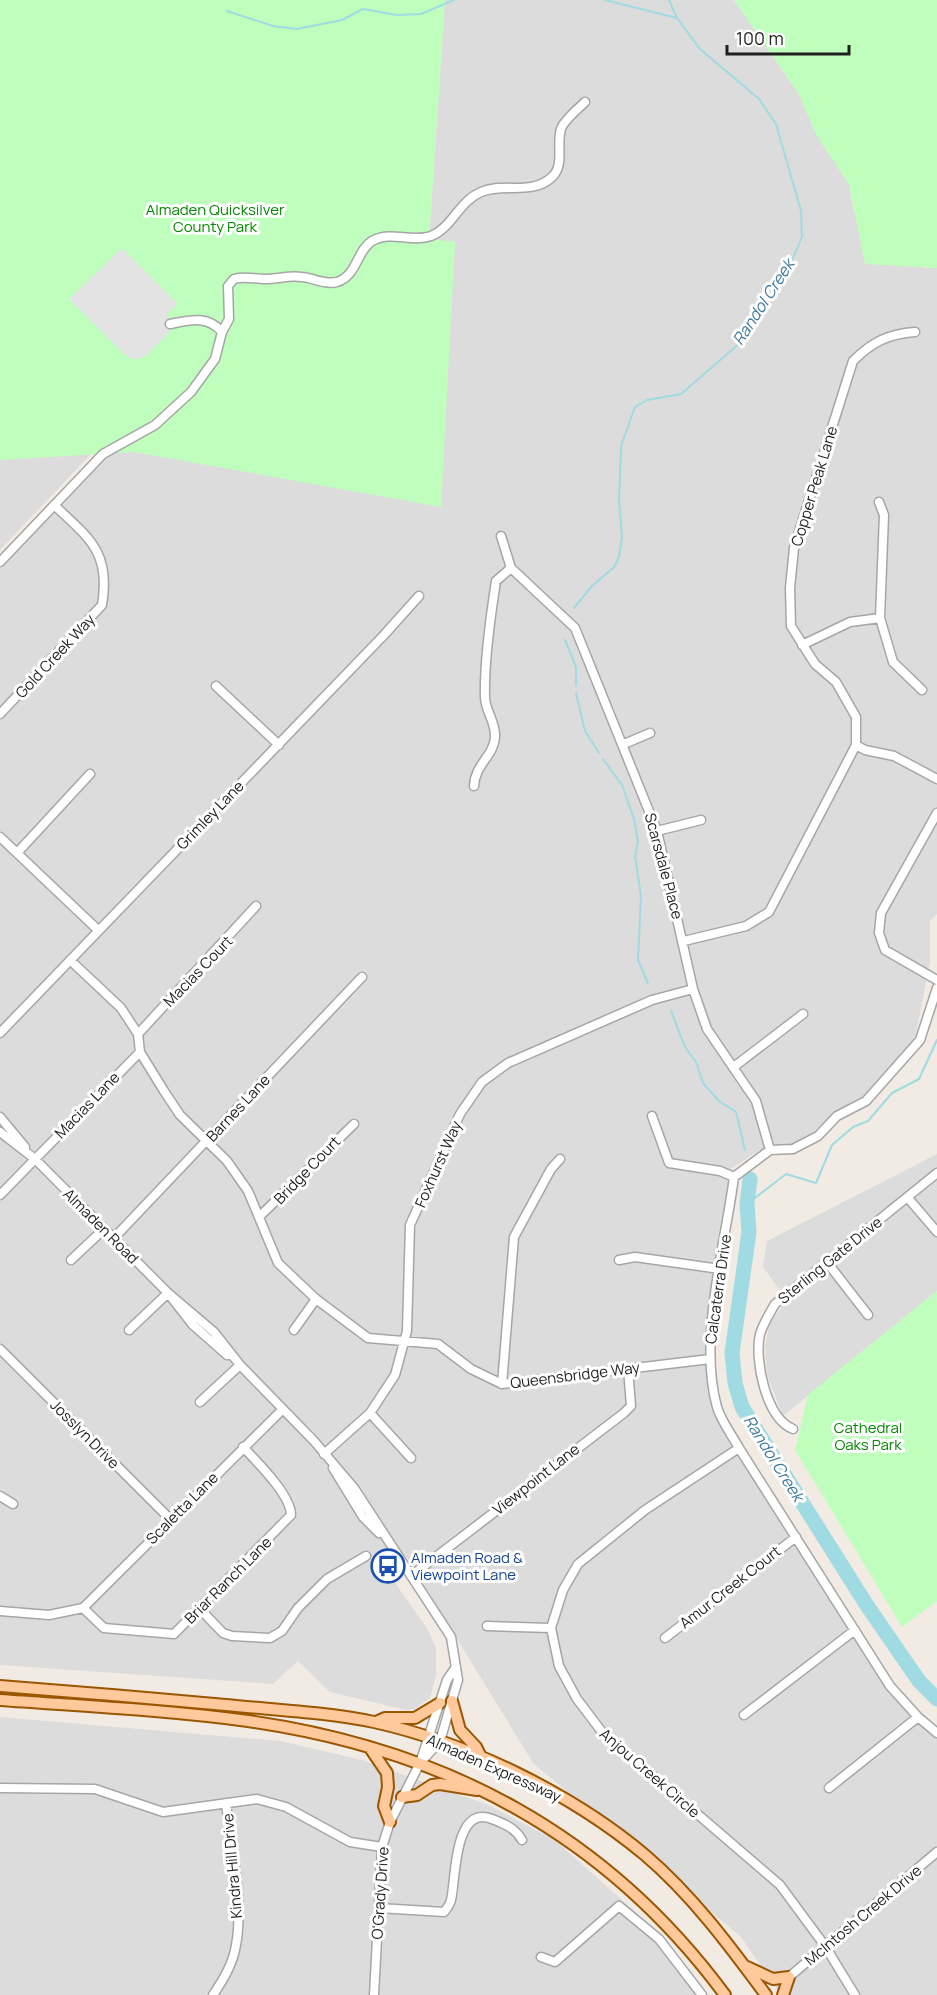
<svg xmlns="http://www.w3.org/2000/svg" width="937" height="1995" viewBox="0 0 937 1995" font-family="Manrope,sans-serif">
  <style>
    .residential { fill: #dddcdc }
    .park { fill: #bffebd }
    .parking { fill: #e3e3e3 }
    .lines { fill: none; stroke-linecap: round; stroke-linejoin: round }
    .stream { stroke: #a0dae2; stroke-width: 2 }
    .river { stroke: #a0dae2; stroke-width: 15 }
    .minor-casing { stroke: #a6a6a6; stroke-width: 11 }
    .major-casing { stroke: #9a5600; stroke-width: 14 }
    .minor { stroke: #fff; stroke-width: 8 }
    .major { stroke: #ffc99b; stroke-width: 10 }
    .labels { text-anchor: middle; dominant-baseline: central; stroke-width: 6; stroke-linejoin: round; paint-order: stroke }
    .park-label { font-size: 15px; fill: #058802; stroke: #fff }
    .street-label { font-size: 15px; fill: #1f1f1f; stroke: #fff }
    .transit-label { font-size: 15px; fill: #164399; stroke: #fff; text-anchor: start }
    .water-label { font-size: 16px; font-style: italic; fill: #3b789f; stroke: #fff }
  </style>
  <rect width="100%" height="100%" fill="#f1ebe4"/>
  <path class="residential" d="M445 0H734L799 94 817 136 849 184 854 212 924 268H937V914L930 921V962L915 1038 868 1093 836 1111 807 1138 786 1147 760 1150 732 1168 705 1342 714 1405 727 1439 862 1651 899 1703 937 1738V1995H781L741 1937 533 1763 407 1557 388 1573 427 1628 436 1648V1675L430 1698 415 1709 406 1710 330 1692 298 1661 273 1684 0 1665V569L112 453 134 452 454 242 429 240Z
    M0 453 91 454 0 550Z
    M937 1154V1291L783 1416 767 1375 765 1347 769 1325 787 1300 763 1267 767 1241Z
    M0 1717 280 1741 362 1760 488 1805 555 1840 643 1919 698 1995H0Z"/>
  <path class="park" d="M0 0H445L429 239 455 242 441 507 134 452 0 460Z
    M734 0H937V268L865 264 849 184 817 136 799 94Z
    M937 1291V1601L902 1627 795 1450 808 1395Z"/>
  <path class="parking" d="M120 250H124L178 304 168 313 169 333 143 358 132 359 123 353 69 299Z"/>
  <g class="lines">
    <path class="stream" d="M605 0 677 18
      M227 11 273 26 297 29 342 20 363 9 397 15 421 14 454 0
      M574 608 592 586 614 567 619 557 622 537 619 501 621 446 635 407 647 400 681 394 741 342 786 274 802 237 801 211 776 124 759 99 700 49 677 18 669 0
      M565 640 576 667V686
      M576 693 585 731 599 753
      M603 759 622 785 634 819 638 842 635 856 641 896 638 960 648 984
      M671 1011 685 1047 696 1062 703 1083 719 1101 736 1112 745 1150
      M747 1204 786 1174 816 1183 832 1145 853 1127 868 1121 892 1093 919 1079 937 1040"/>
    <path class="river" d="M750 1179 747 1204 749 1232 732 1353 735 1383 742 1407 866 1604 919 1681 937 1699"/>
    <g class="minor-casing">
      <path id="minor" d="M222 332 229 319 228 286 234 279C245 276 254 279 265 279 278 279 289 275 302 277 314 278 324 285 337 282 357 276 357 250 372 241 391 230 411 243 431 236 452 228 459 201 481 192 503 182 532 196 552 177 565 165 556 145 561 129 564 120 578 109 585 102
        M879 502 884 515 880 618 893 662 922 690
        M501 536 511 568 575 628 657 831 693 989 707 1029 756 1101 770 1150
        M0 562 103 454 155 425 191 392 215 359 222 332C208 315 190 320 170 324
        M802 645 850 622 880 618
        M216 686 279 745
        M0 714 102 605C111 552 89 538 54 505
        M624 744 650 733
        M856 745 865 750 894 756 937 779
        M474 786C475 764 494 756 495 737 496 722 485 711 485 697 484 665 491 613 496 581L511 568
        M937 813 881 913 879 933 885 950 937 980
        M657 831 701 820
        M0 837 98 930
        M17 853 90 774
        M684 941 746 926 769 912 856 745V717L836 682 815 664 791 626 790 588 794 548 853 361C872 342 888 334 915 332
        M70 960 121 1008 138 1034 140 1052 164 1091 180 1115 227 1161 248 1191 278 1263 316 1299 368 1338 438 1344 471 1369 502 1384 710 1359
        M937 988 920 1040 866 1101 837 1116 818 1136 793 1149 770 1150 734 1177C725 1246 698 1339 717 1407 721 1421 732 1435 739 1448L890 1686 918 1717 937 1733
        M0 1033 384 635 419 596
        M138 1034 256 906
        M735 1066 803 1014
        M652 1116 669 1163 720 1171 734 1177
        M0 1117 25 1147
        M0 1132 35 1159 168 1293 193 1325 227 1355
        M0 1195 140 1052
        M908 1198 937 1232
        M260 1216 354 1124
        M114 1238 362 977
        M71 1260 104 1229
        M619 1260 635 1257 720 1269
        M826 1261 868 1315
        M168 1293 214 1332 240 1365 314 1441 354 1488 451 1637 458 1680 440 1741 420 1763
        M129 1330 168 1293
        M294 1330 316 1299
        M0 1349 170 1519
        M502 1384 514 1237 551 1169 560 1159
        M200 1402 240 1365
        M370 1413 411 1458
        M793 1429C766 1418 754 1360 760 1334 763 1324 770 1313 775 1304L937 1173
        M739 1448 645 1510 578 1564 563 1590 551 1628 559 1666 577 1699 602 1732 780 1885 825 1946 855 1995
        M324 1454 370 1413 395 1375 407 1331 410 1225 460 1114 482 1082 508 1063 652 1000 693 989
        M333 1468 363 1517 379 1533
        M0 1496 13 1504
        M411 1576 624 1413 631 1406 628 1369
        M83 1608 104 1628 174 1634 291 1515C291 1495 257 1462 243 1447
        M83 1608 283 1409
        M200 1609 223 1633 232 1636 270 1638 282 1631 298 1608 327 1579 366 1556
        M0 1611 49 1615 83 1608
        M487 1626 551 1628
        M665 1638 796 1537
        M744 1715 855 1630
        M0 1788 95 1789 163 1812 257 1799 286 1807 350 1842 382 1847
        M829 1788 918 1717
        M379 1908 444 1912C447 1908 450 1905 451 1900 456 1881 453 1804 492 1819 505 1824 515 1828 522 1840
        M541 1957 555 1962 619 1906 659 1939 702 1995
        M789 1977 937 1852
        M213 1995C223 1980 233 1964 236 1945 244 1902 231 1847 226 1803
        M374 1995 382 1847 390 1822 420 1763 447 1680 456 1667"/>
    </g>
    <g class="major-casing">
      <path id="major" d="M0 1686C75 1692 151 1698 226 1705 275 1710 326 1712 374 1722 468 1743 571 1793 645 1855 692 1895 729 1945 766 1995
        M0 1700C83 1706 166 1710 248 1721 445 1749 606 1834 725 1995
        M452 1701 460 1730 476 1747 482 1759
        M376 1722 385 1718H415L440 1703
        M370 1748 387 1773 388 1787 384 1806 390 1822
        M402 1797 417 1795 432 1785 440 1784 477 1790
        M745 1966 773 1979 789 1977
        M783 1995 789 1977"/>
    </g>
    <use href="#minor" class="minor"/>
    <use href="#major" class="major"/>
  </g>
  <defs>
    <g id="bus-ring" transform="scale(1.725)"><circle r="9.5" fill="#fff" stroke="#1a4fb4" stroke-width="1.5"/><path d="M-5-6H5V4H4V6H2V4H-2V6H-4V4H-5ZM-3.5-4V0h7V-4ZM-3.5 1.2v1.5H-2V1.2ZM2 1.2v1.5H3.5V1.2Z" fill="#1a4fb4"/></g>
  </defs>
  <g fill-rule="evenodd">
    <use href="#bus-ring" x="388" y="1566"/>
  </g>
  <g class="labels">
    <g class="park-label">
      <text x="215" y="209">Almaden Quicksilver<tspan x="215" dy="17">County Park</tspan></text>
      <text x="868" y="1427">Cathedral<tspan x="868" dy="17">Oaks Park</tspan></text>
    </g>
    <g class="street-label">
      <text transform="translate(814 486) rotate(-73)">Copper Peak Lane</text>
      <text transform="translate(55 656) rotate(-47)">Gold Creek Way</text>
      <text transform="translate(210 815) rotate(-46)">Grimley Lane</text>
      <text transform="translate(664 866) rotate(75)">Scarsdale Place</text>
      <text transform="translate(198 971) rotate(-46)">Macias Court</text>
      <text transform="translate(87 1105) rotate(-46)">Macias Lane</text>
      <text transform="translate(238 1108) rotate(-47)">Barnes Lane</text>
      <text transform="translate(438 1164) rotate(-66)">Foxhurst Way</text>
      <text transform="translate(307 1170) rotate(-46)">Bridge Court</text>
      <text transform="translate(101 1226) rotate(45)">Almaden Road</text>
      <text transform="translate(830 1260) rotate(-39)">Sterling Gate Drive</text>
      <text transform="translate(718 1289) rotate(-82)">Calcaterra Drive</text>
      <text transform="translate(575 1375) rotate(-7)">Queensbridge Way</text>
      <text transform="translate(85 1434) rotate(45)">Josslyn Drive</text>
      <text transform="translate(536 1479) rotate(-38)">Viewpoint Lane</text>
      <text transform="translate(182 1508) rotate(-45)">Scaletta Lane</text>
      <text transform="translate(228 1580) rotate(-45)">Briar Ranch Lane</text>
      <text transform="translate(730 1587) rotate(-38)">Amur Creek Court</text>
      <text transform="translate(494 1768) rotate(24)">Almaden Expressway</text>
      <text transform="translate(650 1773) rotate(41)">Anjou Creek Circle</text>
      <text transform="translate(232 1866) rotate(-95)">Kindra Hill Drive</text>
      <text transform="translate(380 1893) rotate(-86)">O'Grady Drive</text>
      <text transform="translate(863 1915) rotate(-40)">McIntosh Creek Drive</text>
    </g>
    <g class="transit-label">
      <text x="411" y="1557">Almaden Road &amp;<tspan x="411" dy="17">Viewpoint Lane</tspan></text>
    </g>
    <g class="water-label">
      <text transform="translate(763 302) rotate(-57)">Randol Creek</text>
      <text transform="translate(774 1458) rotate(58)">Randol Creek</text>
    </g>
  </g>
  <path d="M727 45v9h122v-9" fill="none" stroke="#1f1f1f" stroke-width="3"/>
  <text x="736" y="45" font-size="18" fill="#1f1f1f" stroke="#ffffff" stroke-width="4.5" paint-order="stroke">100 m</text>
</svg>
